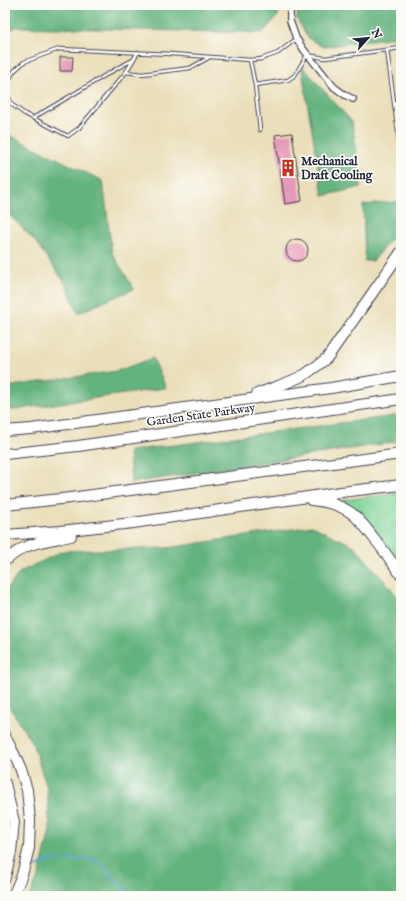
<svg xmlns="http://www.w3.org/2000/svg" width="406" height="901" viewBox="0 0 406 901" font-family="'IM FELL English',serif">
  <style>
    .green { fill: #7ad195; stroke: #4e7a68 }
    .forest { fill: #63b37e; stroke: #426a5c }
    .lines { fill: none; stroke-linecap: round; stroke-linejoin: round }
    .stream { stroke: #63a5d7; stroke-width: 2 }
    .building { fill: #e799b9 }
    .lane-casing { stroke: #403e4e; stroke-width: 4.5 }
    .street-casing { stroke: #403e4e; stroke-width: 8 }
    .highway-casing { stroke: #403e4e; stroke-width: 12 }
    .lane { stroke: #fff; stroke-width: 2.5 }
    .street { stroke: #fff; stroke-width: 5.5 }
    .highway { stroke: #fff; stroke-width: 10 }
    .labels { text-anchor: middle; dominant-baseline: central; stroke-width: 3.5; stroke-linejoin: round; paint-order: stroke }
    .poi-label { font-size: 12px; font-weight: bold; fill: #22223b; stroke: #fdfcf7; text-anchor: start }
    .street-label { font-size: 12px; fill: #22223b; stroke: #fdfcf7 }
  </style>
  <rect width="100%" height="100%" fill="#fdfcf7"/>
  <filter id="ink" filterUnits="userSpaceOnUse"><feTurbulence type="fractalNoise" baseFrequency=".025" numOctaves="2"/><feDisplacementMap in="SourceGraphic" scale="8" xChannelSelector="R" yChannelSelector="G"/><feConvolveMatrix kernelMatrix="1 2 1 2 8 2 1 2 1" color-interpolation-filters="sRGB"/></filter>
  <filter id="wash" filterUnits="userSpaceOnUse"><feTurbulence type="fractalNoise" baseFrequency=".012" numOctaves="4" result="noise"/><feDisplacementMap in="SourceGraphic" scale="16" xChannelSelector="R" yChannelSelector="G"/><feGaussianBlur stdDeviation="0.9" result="paint"/><feColorMatrix in="noise" values="0 0 0 0 0 0 0 0 0 0 0 0 0 0 0 0 0 1.4 0 .05"/><feComposite in="paint" operator="in"/></filter>
  <g filter="url(#wash)">
    <rect width="100%" height="100%" fill="#eadfba"/>
    <path class="green" d="M401 493V566C385 545 367 514 343 502V500Z"/>
    <path class="forest" d="M5 5H278V16L262 33 16 27 5 33Z
      M298 5H401V36L323 47 308 38 297 19Z
      M301 65 352 122 361 187 323 196Z
      M5 133 103 181 112 253 134 289 78 313 66 284 34 240 5 211Z
      M401 201V226L373 261H365L363 205Z
      M153 358 166 388 5 411V387L117 371Z
      M401 415V441L131 483 129 451Z
      M312 526 354 546 401 600V896H29L39 876 50 830 47 788 33 745 9 706 5 694V592L20 572 63 551 167 548Z"/>
    <g class="lines">
      <path class="stream" d="M31 869 50 861 92 859 102 863 113 878 132 896"/>
    </g>
    <g id="blocks">
      <path class="building" d="M60 57H73L72 71H60Z
        M292 133 302 201 285 204 275 135Z
        M286 250a11 11 0 1 1 22 0a11 11 0 1 1-22 0Z"/>
    </g>
  </g>
  <g filter="url(#ink)">
    <use href="#blocks" fill-opacity="0" stroke="#403e4e" stroke-width="1"/>
    <g class="lines">
      <g class="lane-casing">
        <path id="lane" d="M387 50 401 155
          M250 60 255 85 288 80 295 75 307 55 325 58 401 48
          M126 72 142 74 190 68 210 57
          M255 85 260 130
          M5 87 14 71 24 62 59 49 171 54 250 60 261 59 278 53 296 39
          M5 88 11 104 25 114 68 136 79 128 126 72 138 52
          M33 118 121 66 133 60"/>
      </g>
      <g class="street-casing">
        <path id="street" d="M290 5V21L296 38 304 50 334 87 345 95 353 99"/>
      </g>
      <g class="highway-casing">
        <path id="highway" d="M257 394C272 388 289 383 304 375 312 370 319 364 327 358L401 252
          M5 431 31 429 331 388 401 376
          M5 454 78 446 401 399
          M311 500C324 501 338 504 350 512 359 518 366 528 373 537 383 549 392 562 401 575
          M5 505 70 498 401 454
          M5 535 60 531 133 523 341 492 401 485
          M5 561C12 555 20 549 28 546 42 540 57 539 71 536
          M5 736 14 754 21 770 27 790 30 820 29 848 22 875 13 896
          M5 783 14 822 11 852 5 877"/>
      </g>
      <use href="#lane" class="lane"/>
      <use href="#street" class="street"/>
      <use href="#highway" class="highway"/>
    </g>
  </g>
  <defs>
    <g id="building-bare" transform="scale(1.38)"><path d="M-4-6H4V6H1V3H-1V6H-4ZM-2.5-4.3h1.7v1.8h-1.7ZM.8-4.3h1.7v1.8H.8ZM-2.5-1h1.7V.8h-1.7ZM.8-1h1.7V.8H.8Z" fill="#c8321e" stroke="#fdfcf7" stroke-width="2.5" paint-order="stroke"/></g>
  </defs>
  <g fill-rule="evenodd">
    <use href="#building-bare" x="288" y="168"/>
  </g>
  <g class="labels">
    <g class="poi-label">
      <text x="301" y="161">Mechanical<tspan x="301" dy="14">Draft Cooling</tspan></text>
    </g>
    <g class="street-label">
      <text transform="translate(201 415) rotate(-8)">Garden State Parkway</text>
    </g>
  </g>
  <rect width="406" height="901" fill="none" stroke="#fdfcf7" stroke-width="20"/>
  <g transform="translate(368 38) rotate(63)" stroke="#fdfcf7" stroke-width="3" paint-order="stroke">
  <path d="M0-3L7 15L0 10L-7 15Z" fill="#22223b"/>
  <text y="-6" font-size="11" font-weight="bold" text-anchor="middle" fill="#22223b">N</text>
  </g>
</svg>
